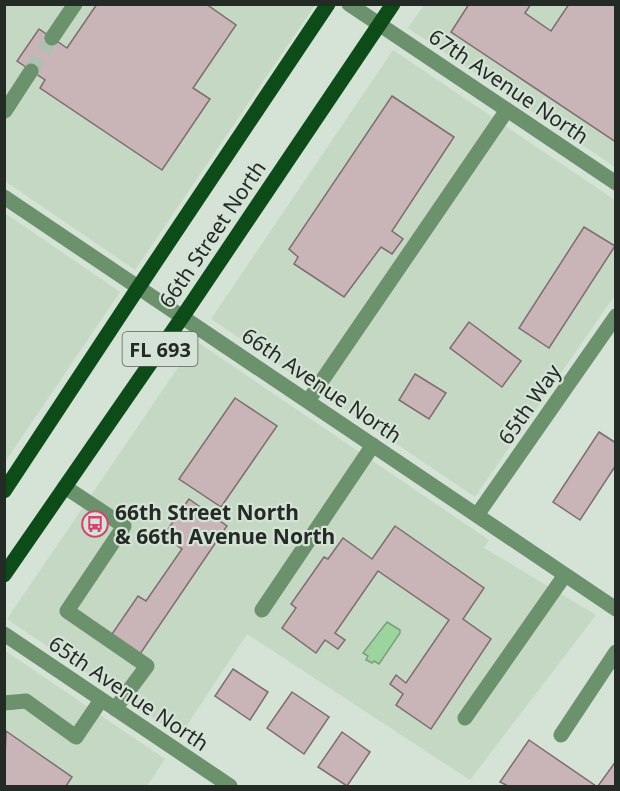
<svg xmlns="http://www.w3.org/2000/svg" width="620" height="791" viewBox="0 0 620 791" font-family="'Noto Sans',sans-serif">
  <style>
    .built { fill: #c4d8c4 }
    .water { fill: #9dd39f; stroke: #79a07a; stroke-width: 1.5 }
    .building { fill: #c9b4b8; stroke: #7f6c6f; stroke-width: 1.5 }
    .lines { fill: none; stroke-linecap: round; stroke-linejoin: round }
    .minor-tunnel { stroke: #b1beb2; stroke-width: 15; stroke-dasharray: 15 8; stroke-linecap: butt }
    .minor { stroke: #6b916d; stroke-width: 15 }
    .major { stroke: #0d4c19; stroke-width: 15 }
    .labels { text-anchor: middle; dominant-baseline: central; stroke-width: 4.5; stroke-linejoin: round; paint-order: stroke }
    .shield { fill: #d4e3d5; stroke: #59625a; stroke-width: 1.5 }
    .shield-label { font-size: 20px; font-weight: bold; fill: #242a25 }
    .street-label { font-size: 21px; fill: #242a25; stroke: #d4e3d5 }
    .poi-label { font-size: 21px; font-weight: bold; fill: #242a25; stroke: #d4e3d5; text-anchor: start }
  </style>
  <rect width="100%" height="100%" fill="#d4e3d5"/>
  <path class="built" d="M4 5H315L135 270 5 181Z
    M424 5H615V167L408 28Z
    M393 50 615 200V295L475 497 211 319Z
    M5 213 120 292 5 462Z
    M196 341 489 540 484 548 596 615 470 780 247 634 180 736 7 619Z
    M4 650 165 759 147 786H5Z"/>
  <path class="water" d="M387 622 400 630V633L379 664 374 661 372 663 366 660 368 656 363 653Z"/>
  <path class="building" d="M97 4H206L236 25 193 88 210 99 162 170 40 88 45 80 17 61 39 29 67 48Z
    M469 4H531L525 13 551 31 569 4H616V142L451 32Z
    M392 96 454 137 392 231 403 239 392 254 381 247 344 297 294 264 298 257 289 249Z
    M584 227 615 246 549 348 519 328Z
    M469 322 521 361 502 387 450 348Z
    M415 374 446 393 429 419 399 400Z
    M235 398 277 426 221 507 179 479Z
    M599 432 616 443V465L580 520 553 502Z
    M189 499 227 526 140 654 112 634 138 596 146 601 182 549 163 536Z
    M395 526 484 588 463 619 491 639 431 729 396 705 403 694 390 684 396 675 406 683 449 620 378 571 335 633 345 640 338 649 325 640 316 653 282 628 296 608 291 604 324 557 328 559 343 538 372 559Z
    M233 669 268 692 250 720 215 696Z
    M292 692 329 717 304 754 267 728Z
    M6 731 72 777 66 786H4Z
    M342 732 370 752 347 786 318 767Z
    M529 740 596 786H508L500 782Z
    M616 761V786H598Z"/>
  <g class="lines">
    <path class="minor-tunnel" d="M31 71 52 38"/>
    <path class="minor" d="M349 4 616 183
      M52 38 75 4
      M5 111 31 71
      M4 197 616 609
      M308 401 507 110
      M65 487 124 526 67 611 147 666 115 709
      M477 515 616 316
      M262 610 373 445
      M4 634 230 786
      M4 703 26 701 76 737 101 700
      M465 718 565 575
      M561 735 616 652"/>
    <path class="major" d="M4 491 138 288 328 4
      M4 575 183 316 393 4"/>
  </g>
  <defs>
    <g id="bus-ring" transform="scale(1.35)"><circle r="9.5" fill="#d4e3d5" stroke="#d14471" stroke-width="1.5"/><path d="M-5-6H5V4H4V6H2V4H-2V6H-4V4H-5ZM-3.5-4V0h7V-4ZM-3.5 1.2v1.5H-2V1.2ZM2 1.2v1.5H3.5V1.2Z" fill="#d14471"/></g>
  </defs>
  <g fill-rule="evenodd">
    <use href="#bus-ring" x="95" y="524"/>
  </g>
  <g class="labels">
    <rect class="shield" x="122.5" y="332" width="75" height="34" rx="4.5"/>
    <g class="shield-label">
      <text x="160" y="349">FL 693</text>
    </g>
    <g class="street-label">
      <text transform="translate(509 86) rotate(34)">67th Avenue North</text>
      <text transform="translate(212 234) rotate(-56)">66th Street North</text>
      <text transform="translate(322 385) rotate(34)">66th Avenue North</text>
      <text transform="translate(529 404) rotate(-55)">65th Way</text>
      <text transform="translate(129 693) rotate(34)">65th Avenue North</text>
    </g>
    <g class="poi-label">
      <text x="115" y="512">66th Street North<tspan x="115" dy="24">&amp; 66th Avenue North</tspan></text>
    </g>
  </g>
  <rect width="620" height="791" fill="none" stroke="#242a25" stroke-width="12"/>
</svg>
